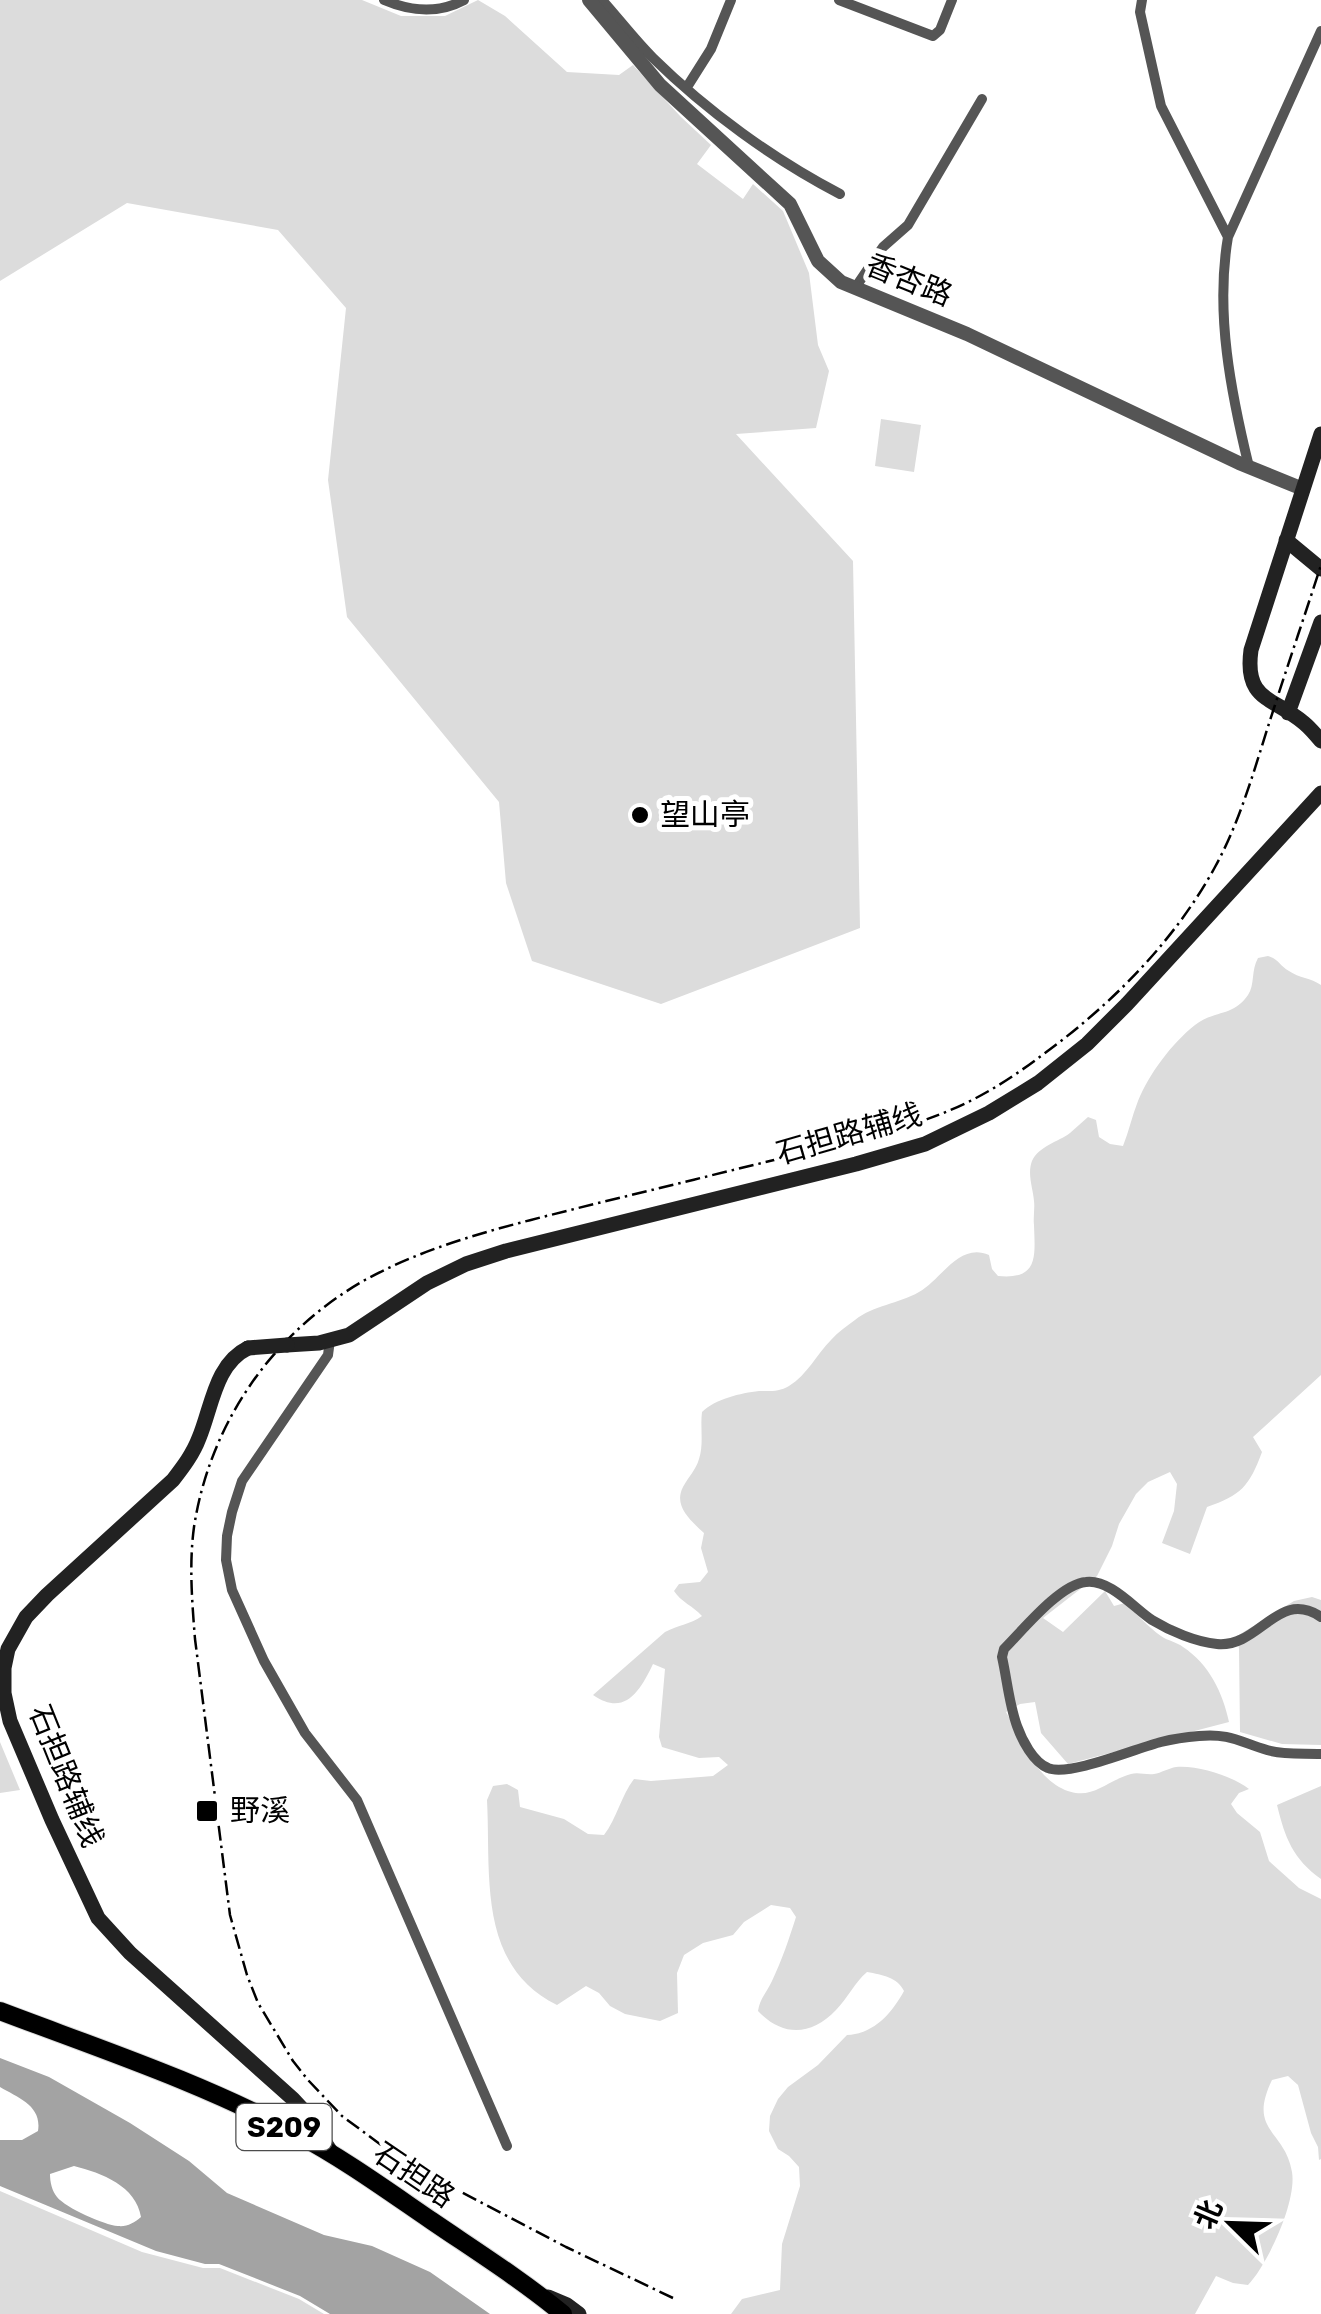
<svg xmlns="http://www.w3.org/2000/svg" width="1321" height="2314" viewBox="0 0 1321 2314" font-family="Rubik,'Noto Sans SC',sans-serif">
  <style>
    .green { fill: #dcdcdc }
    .water { fill: #a3a3a3; fill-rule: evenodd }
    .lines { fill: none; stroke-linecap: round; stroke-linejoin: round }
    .primary-casing { stroke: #dbdbdb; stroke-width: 20 }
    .minor { stroke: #555; stroke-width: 10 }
    .tertiary { stroke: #555; stroke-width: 14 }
    .secondary { stroke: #222; stroke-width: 15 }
    .primary { stroke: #000; stroke-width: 18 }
    .rail { stroke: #000; stroke-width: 2.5; stroke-dasharray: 15 5 2.5 5; stroke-linecap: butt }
    .secondary-bridge { stroke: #222; stroke-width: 15 }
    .poi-dot { fill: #000; stroke: #fff; stroke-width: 4 }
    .labels { text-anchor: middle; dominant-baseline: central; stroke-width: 10; stroke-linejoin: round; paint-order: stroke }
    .shield { fill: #fff; stroke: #4c4c4c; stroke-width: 2.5 }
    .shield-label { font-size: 28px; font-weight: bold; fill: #000 }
    .street-label { font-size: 30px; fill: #000; stroke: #fff }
    .poi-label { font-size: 30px; fill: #000; stroke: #fff; text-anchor: start }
  </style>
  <rect width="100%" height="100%" fill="#fff"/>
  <path class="green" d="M0 0H362L401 16H445L478 0 505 16 567 72 619 75 633 65 681 117 711 145 697 164 743 199 753 184 783 211 809 273 818 345 829 371 816 428 736 434 853 561 860 928 661 1004 532 961 506 883 499 802 347 617 328 480 346 308 278 230 127 203 0 281Z
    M881 419 921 425 914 472 875 466Z
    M1268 956C1279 959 1280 966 1289 971 1299 978 1311 978 1321 985V1375L1253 1437 1262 1452C1249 1487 1241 1495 1207 1507L1190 1554 1162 1543 1174 1511 1177 1484 1170 1472 1148 1482 1136 1494 1119 1524 1112 1546 1097 1576 1043 1618 1063 1632 1105 1591 1114 1606 1125 1603C1137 1614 1148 1627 1161 1636 1168 1641 1177 1642 1183 1647 1209 1664 1223 1693 1229 1722L1068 1764 1041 1733 1035 1702 1020 1704 1006 1712C1020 1736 1033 1772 1059 1787 1090 1804 1103 1782 1131 1774 1138 1772 1146 1775 1154 1774 1161 1773 1169 1768 1176 1767 1198 1765 1232 1776 1249 1789L1239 1793 1231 1804 1237 1813 1260 1832 1269 1861 1299 1888 1321 1899V2159L1319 2160 1318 2147 1311 2133 1298 2085 1288 2076 1272 2080C1247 2132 1285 2129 1292 2172 1297 2201 1268 2264 1248 2285L1233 2283 1216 2276 1195 2314H731L742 2299 780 2290 782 2244 800 2186 799 2167 789 2156 778 2149 769 2131 770 2116 778 2099 788 2087 818 2065 847 2035C874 2034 892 2013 904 1991 897 1977 883 1975 867 1972 854 1983 848 1998 836 2010 811 2036 783 2037 758 2011 760 1998 767 1992 772 1981 782 1960 789 1939 796 1917L790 1908 771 1905 744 1922 733 1935 703 1943 684 1955 677 1973 678 2013 660 2021 625 2014 610 2006 599 1993 586 1986 557 2005C477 1965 491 1876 487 1800L493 1786 507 1784 518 1790 520 1807 564 1819 588 1834 604 1835C617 1818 621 1796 634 1779L651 1781 713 1776 728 1765 719 1757 699 1758 662 1747 659 1737 665 1669 653 1664C640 1691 625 1717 593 1695L665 1632C678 1625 691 1624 702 1616 693 1606 681 1602 674 1591L679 1584 700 1582 708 1572 701 1548 704 1533C691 1521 673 1506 683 1487 688 1477 696 1470 699 1459 704 1444 700 1427 702 1412 715 1399 741 1393 759 1391 770 1391 779 1392 789 1386 807 1375 817 1354 831 1340 838 1332 847 1326 855 1320 874 1305 898 1304 919 1292 942 1279 959 1242 989 1255L992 1269 998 1276C1039 1280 1035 1256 1034 1225 1033 1217 1035 1209 1034 1201 1033 1188 1027 1174 1032 1161 1039 1146 1058 1142 1070 1133 1076 1128 1082 1122 1088 1117L1096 1120 1099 1137 1110 1144 1123 1146C1129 1131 1132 1116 1138 1101 1149 1074 1172 1043 1195 1025 1214 1010 1233 1017 1248 995 1255 985 1251 970 1258 958Z
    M1312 1597 1321 1600V1745L1282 1744 1240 1732 1239 1649 1237 1636 1294 1601Z
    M0 1742 20 1790 0 1793Z
    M1321 1786V1879C1293 1859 1285 1838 1277 1805Z
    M0 2191 142 2252 203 2268H220L299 2299 324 2314H0Z"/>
  <path class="water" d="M0 2058 49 2077 130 2123 189 2161 227 2193 324 2235 372 2246 430 2272 490 2314H330L300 2296 219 2264H205L156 2251 0 2186V2140H22L38 2131C42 2106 19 2098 0 2087ZM74 2166C102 2173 136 2186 141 2217 134 2223 127 2227 118 2226 104 2225 66 2208 57 2197 52 2191 50 2182 50 2174Z"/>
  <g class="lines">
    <g class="primary-casing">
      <path id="primary" d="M0 2011C100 2049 203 2083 297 2134 344 2159 388 2191 432 2221 476 2251 522 2280 563 2314"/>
    </g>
    <path class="minor" d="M384 0C412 12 438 14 464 0
      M602 0C619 19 635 40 653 58 707 111 773 159 840 194
      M839 0 933 36 940 30 952 0
      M1142 0 1140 12 1161 106 1228 237
      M687 87 711 49 731 0
      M855 288 883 247 908 225 982 99
      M1249 467C1231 393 1215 313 1228 237L1321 31
      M330 1340 328 1355 242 1481 232 1512 227 1536 226 1560 232 1590 264 1661 305 1733 357 1800 507 2146
      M1321 1617C1278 1588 1260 1648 1217 1644 1196 1642 1170 1631 1152 1620 1134 1608 1110 1579 1086 1582 1060 1584 1023 1630 1004 1649L1002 1657C1007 1679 1009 1704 1017 1726 1022 1740 1033 1762 1048 1768 1069 1777 1137 1748 1161 1742 1173 1739 1187 1737 1199 1736 1229 1733 1240 1742 1267 1750 1284 1755 1303 1753 1321 1754"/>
    <path class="tertiary" d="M589 0 660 85 790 204 818 261 841 282 967 334 1239 463 1303 489"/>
    <path class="secondary" d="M1321 434 1251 650C1244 701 1273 697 1304 723 1310 728 1316 735 1321 741
      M1286 540 1321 569
      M1288 713 1321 622
      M287 1345 319 1343 349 1335 427 1283 466 1264 506 1251 856 1164 925 1144 989 1113 1038 1083 1087 1044 1127 1004 1321 793
      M248 1348C215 1364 212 1407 199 1438 193 1454 183 1467 173 1480L47 1595 26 1617 8 1649 4 1668V1693L10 1721 52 1820 98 1918 130 1953 293 2099 306 2113 333 2155
      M548 2297 567 2305 579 2314"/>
    <use href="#primary" class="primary"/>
    <path class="rail" d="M673 2298 566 2247 404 2162 342 2116 308 2080 293 2061 258 2003 247 1975 230 1915 195 1639C192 1601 189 1564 194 1527 210 1423 273 1332 365 1280 436 1241 516 1224 594 1204 661 1188 728 1171 795 1155 855 1140 921 1127 976 1098 999 1086 1021 1071 1041 1056 1111 1005 1174 942 1215 867 1243 816 1257 759 1275 705 1290 658 1306 612 1321 565"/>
    <path class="secondary-bridge" d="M248 1348 287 1345"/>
  </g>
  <g class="poi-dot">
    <circle cx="640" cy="815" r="10"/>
    <rect x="195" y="1799" width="24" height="24" rx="5"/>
  </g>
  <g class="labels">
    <rect class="shield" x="236.5" y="2104" width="95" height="46" rx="8"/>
    <g class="shield-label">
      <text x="284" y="2127">S209</text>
    </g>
    <g class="street-label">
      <text transform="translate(909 280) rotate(22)">香杏路</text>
      <text transform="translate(849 1134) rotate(-16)">石担路辅线</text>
      <text transform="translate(66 1776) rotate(68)">石担路辅线</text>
      <text transform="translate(414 2175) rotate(34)">石担路</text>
    </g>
    <g class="poi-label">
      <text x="660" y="815">望山亭</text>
      <text x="230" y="1811">野溪</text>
    </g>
  </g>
  <g transform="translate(1231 2224) rotate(293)" stroke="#ffffff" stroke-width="8" paint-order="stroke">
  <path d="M0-8L18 38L0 25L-18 38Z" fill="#000000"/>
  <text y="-15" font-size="28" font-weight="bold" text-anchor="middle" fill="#000000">北</text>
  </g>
</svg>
